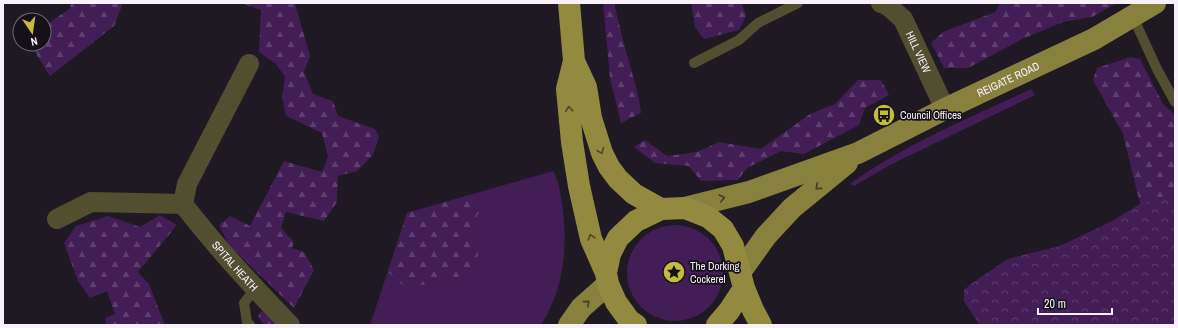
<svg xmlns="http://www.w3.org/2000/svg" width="1178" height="328" viewBox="0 0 1178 328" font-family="'Archivo Narrow',sans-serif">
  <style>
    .green { fill: #421d56 }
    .forest { fill: url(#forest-firs) }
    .park { fill: url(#park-crowns) }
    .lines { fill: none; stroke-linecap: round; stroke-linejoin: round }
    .service { stroke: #514f2f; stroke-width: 10 }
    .minor { stroke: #514f2f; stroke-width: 20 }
    .primary { stroke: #87813d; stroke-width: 22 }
    .trunk { stroke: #928b3f; stroke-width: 22 }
    .oneway { stroke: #4e472b }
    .oneway2 { stroke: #433d28 }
    .labels { text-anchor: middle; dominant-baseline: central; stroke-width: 3.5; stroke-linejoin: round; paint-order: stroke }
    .street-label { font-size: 11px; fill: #f7f2fa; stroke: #16101a }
    .poi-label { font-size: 11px; fill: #f7f2fa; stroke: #16101a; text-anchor: start }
  </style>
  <defs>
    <pattern id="forest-firs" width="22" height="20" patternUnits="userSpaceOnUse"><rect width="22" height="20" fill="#421d56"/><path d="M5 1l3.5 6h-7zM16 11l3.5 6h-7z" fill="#5e3e6f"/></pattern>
    <pattern id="park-crowns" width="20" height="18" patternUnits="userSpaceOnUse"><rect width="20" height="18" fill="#421d56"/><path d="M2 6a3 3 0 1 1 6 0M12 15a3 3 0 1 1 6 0" fill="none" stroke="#5e3e6f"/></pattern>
  </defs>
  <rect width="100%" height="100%" fill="#1f1923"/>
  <path class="green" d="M1031 89 1035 95 890 165 854 186 850 184C905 144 970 118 1031 89Z
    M553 171C559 181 560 191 562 203 568 245 565 288 541 325H370L407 213Z
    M627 273a48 48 0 1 1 96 0a48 48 0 1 1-96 0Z"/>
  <path class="forest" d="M71 3H123L114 26 50 76 30 44H44V27L70 8Z
    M241 3H295L310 56 304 72 313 94 333 101 338 116 375 129 379 137 373 155 357 171 338 176 337 202 324 221 286 212 281 228 294 242 292 248 304 252 314 270 294 308 229 245 219 225 230 216 250 226 284 161 322 172 328 157 322 133 286 116 282 97 285 77 276 64 259 52 261 10Z
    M603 3H615V8L626 51 638 94 641 113 621 123 610 78Z
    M691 3H742L746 16 739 30 704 39 695 27Z
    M1000 3H1117L1092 17 1063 22 1022 39 968 68H944L931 43 943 32 995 12Z
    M1130 57 1140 59 1163 104 1175 115V194L1171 195 980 325 964 301V290L974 282 1008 259 1060 246 1111 222 1140 204 1123 134 1093 80 1097 68Z
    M858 80H881L889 95 865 108 859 125 804 154 781 151 747 168 738 180 701 181 689 166 655 163 634 147 645 140 667 156 697 152 719 142 761 149 810 114 835 104Z
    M470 195 479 212 470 229 478 242V263L461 278 406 288 388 272 407 213Z
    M160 215 177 225 138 272 149 284 165 325H106L105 318 115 314 107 291 90 298 78 281 64 243 76 226 108 216 140 227Z
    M261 311 267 314 278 325H264L258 317Z"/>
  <path class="park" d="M1175 194V325H980L964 301V290L974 282 1008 259 1060 246 1111 222 1140 204Z"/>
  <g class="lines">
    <path class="service" d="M1133 17 1157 69 1175 102
      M694 63 739 40 758 23 798 3
      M250 325 247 322 244 303 255 289"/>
    <g class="minor">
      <path id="s1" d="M881 3 887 5 903 19 945 109"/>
      <path d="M183 204 187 184 249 64"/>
      <path id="s2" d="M57 219 91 202 183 204C216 247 252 286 290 325"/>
    </g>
    <g class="primary">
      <path id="s3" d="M685 208 749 192 858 153 945 109 1094 39 1155 3"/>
      <path d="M741 271 766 236 792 208 847 163"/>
      <path d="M569 325 581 308 608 284"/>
    </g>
    <path class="trunk" d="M569 3 574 61 567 89 572 142 579 186 591 239 606 273
      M574 61 586 87 591 118 602 153 609 167 618 179 634 194 661 209
      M636 325 629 320 616 302 608 284 606 273 610 254 618 238 636 221 661 209 685 208 708 217 723 229 733 246 744 288 753 310 761 325
      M717 325 729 311 744 288"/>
  </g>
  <defs><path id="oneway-chevron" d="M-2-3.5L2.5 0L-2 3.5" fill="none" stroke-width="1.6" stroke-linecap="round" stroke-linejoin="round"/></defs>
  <g class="oneway">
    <use href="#oneway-chevron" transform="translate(569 109) rotate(-96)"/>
    <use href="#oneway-chevron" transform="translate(601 151) rotate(68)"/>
    <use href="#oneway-chevron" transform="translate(591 237) rotate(-107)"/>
  </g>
  <g class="oneway2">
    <use href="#oneway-chevron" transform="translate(818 187) rotate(140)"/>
    <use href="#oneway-chevron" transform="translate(722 198) rotate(-13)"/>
    <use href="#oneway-chevron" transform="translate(587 303) rotate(-41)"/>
  </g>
  <defs>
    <g id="bus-disc" transform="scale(1.15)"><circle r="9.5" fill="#c6bb3c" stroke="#16101a"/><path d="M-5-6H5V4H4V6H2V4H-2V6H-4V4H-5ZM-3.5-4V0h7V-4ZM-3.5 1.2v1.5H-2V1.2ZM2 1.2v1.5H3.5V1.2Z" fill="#111"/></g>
    <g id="sight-disc" transform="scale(1.15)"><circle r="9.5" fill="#c6bb3c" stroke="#16101a"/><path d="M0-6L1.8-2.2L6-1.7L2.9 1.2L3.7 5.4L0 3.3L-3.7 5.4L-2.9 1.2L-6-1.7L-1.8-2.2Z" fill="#111"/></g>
  </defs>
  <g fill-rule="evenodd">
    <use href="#bus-disc" x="884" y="115"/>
    <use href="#sight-disc" x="674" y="272"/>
  </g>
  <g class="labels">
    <g class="street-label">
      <text stroke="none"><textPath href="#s1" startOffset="64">HILL VIEW</textPath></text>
      <text stroke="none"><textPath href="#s3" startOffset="349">REIGATE ROAD</textPath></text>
      <text stroke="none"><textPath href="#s2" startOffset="211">SPITAL HEATH</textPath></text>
    </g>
    <g class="poi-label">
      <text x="900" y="115">Council Offices</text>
      <text x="690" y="266">The Dorking<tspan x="690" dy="13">Cockerel</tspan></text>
    </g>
  </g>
  <rect width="1178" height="328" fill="none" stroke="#f7f2fa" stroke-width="8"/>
  <g transform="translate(32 32) rotate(167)"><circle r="19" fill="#16101a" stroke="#706a74"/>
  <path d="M0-3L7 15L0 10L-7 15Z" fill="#c6bb3c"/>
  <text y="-6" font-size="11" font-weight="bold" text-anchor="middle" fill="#f7f2fa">N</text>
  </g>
  <path d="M1038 308v6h74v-6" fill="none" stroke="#f7f2fa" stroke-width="2"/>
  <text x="1044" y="308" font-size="12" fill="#f7f2fa" stroke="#16101a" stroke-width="3" paint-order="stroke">20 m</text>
</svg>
